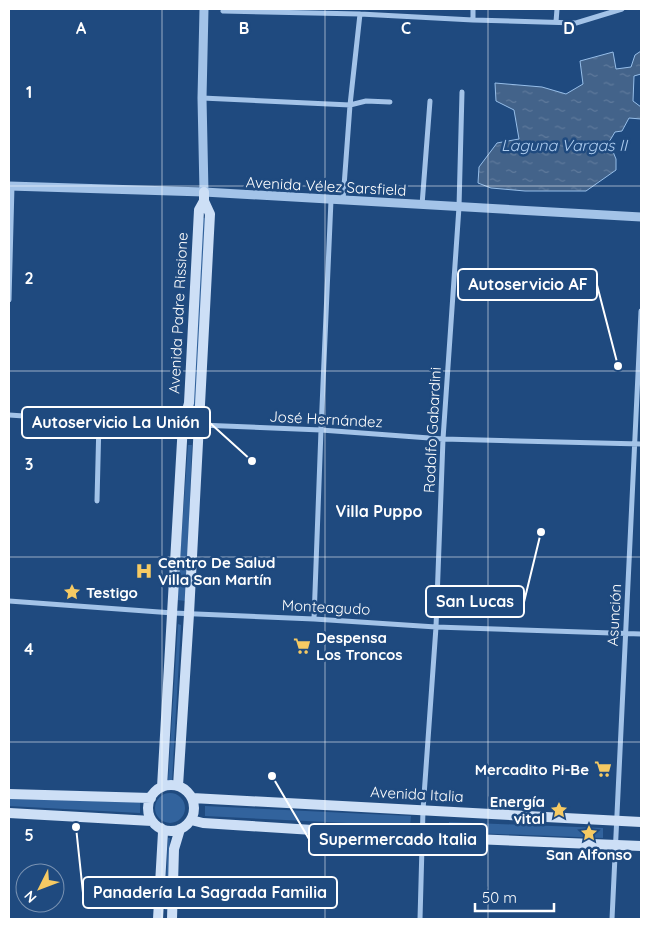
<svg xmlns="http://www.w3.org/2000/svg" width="650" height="928" viewBox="0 0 650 928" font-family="Quicksand,sans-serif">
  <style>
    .green { fill: #32639d }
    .water { fill: url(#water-ripples); stroke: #96bee9 }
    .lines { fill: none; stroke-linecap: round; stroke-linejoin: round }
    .minor { stroke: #a3c3e8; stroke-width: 5 }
    .tertiary { stroke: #a3c3e8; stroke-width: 9 }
    .secondary { stroke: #cddff6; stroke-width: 10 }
    .grid { fill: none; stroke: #fff; stroke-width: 1; stroke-opacity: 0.55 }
    .labels { text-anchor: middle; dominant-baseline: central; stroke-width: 5; stroke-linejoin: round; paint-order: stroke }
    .street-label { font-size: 15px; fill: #fff; stroke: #1f4a7f }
    .poi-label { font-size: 15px; font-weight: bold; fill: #fff; stroke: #1f4a7f; text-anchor: start }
    .water-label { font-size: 16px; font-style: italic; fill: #aecdf0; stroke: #1f4a7f }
    .neighbourhood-label { font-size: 16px; font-weight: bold; fill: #fff; stroke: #1f4a7f }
    .grid-label { font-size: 16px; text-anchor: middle; font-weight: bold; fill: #fff; stroke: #1f4a7f; stroke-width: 5; stroke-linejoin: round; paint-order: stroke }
    .leader { fill: none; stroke: #fff; stroke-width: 2 }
    .callout-dot { fill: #fff; stroke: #1f4a7f; stroke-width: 2 }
    .callout { fill: #1f4a7f; stroke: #fff; stroke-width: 2 }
    .callout-label { font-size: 16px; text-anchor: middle; font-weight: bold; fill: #fff }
  </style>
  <defs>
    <pattern id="water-ripples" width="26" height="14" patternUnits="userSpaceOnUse" patternTransform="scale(1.25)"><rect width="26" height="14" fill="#43638a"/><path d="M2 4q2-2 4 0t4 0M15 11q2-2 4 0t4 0" fill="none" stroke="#5f7a9c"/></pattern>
  </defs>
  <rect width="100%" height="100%" fill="#1f4a7f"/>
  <path class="green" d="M203 218H207L196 406H193Z
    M188 445H192L186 601 177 600Z
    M178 624 181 625 172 781H168Z
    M155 808a15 15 0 1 1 30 0a15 15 0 1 1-30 0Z
    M9 799 140 802V813L9 806Z
    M205 806 411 816 410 826 205 816Z
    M449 822 603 828V838L449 832Z
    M168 838H170L167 910H165Z"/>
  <path class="water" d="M641 51V74L634 76 633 101 641 107V119L629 118 622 131 615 132 609 142 616 159V170L586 191H525L491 188 478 183 479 167 497 143 519 139 514 110 496 101 495 83 542 87 566 94 583 84 580 61 613 52 616 69 631 67 635 55Z"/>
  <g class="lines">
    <path class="minor" d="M224 9 223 11 360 14 473 20 576 23 622 9
      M473 20V9
      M556 22 557 9
      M202 98 350 105 366 101 390 102
      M343 200 350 105 360 14
      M422 205 430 101
      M9 300 12 186
      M9 415 99 421 321 430 443 439 641 444
      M97 501 99 421
      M9 601 173 613 314 619 436 627 641 634
      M314 619 321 430 331 200
      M420 919 423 810 436 627 443 439 459 207 462 92
      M612 919 641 311"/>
    <path class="tertiary" d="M204 9 202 98 204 192
      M9 186 204 192 641 217"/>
    <path class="secondary" d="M148 808a23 23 0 1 1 46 0a23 23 0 1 1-46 0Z
      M178 786 189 614 210 214 204 201V192
      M162 787 183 424 189 403 199 210 204 201
      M9 794 151 798
      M192 798 641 822
      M9 813 152 821
      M191 820 203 823 423 837 641 846
      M158 919 163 832 161 828
      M172 919 174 849 180 829"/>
  </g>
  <path class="grid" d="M162 9V919M325 9V919M488 9V919M9 186H641M9 371H641M9 557H641M9 742H641"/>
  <defs>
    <g id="hospital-bare" transform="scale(1.35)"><path d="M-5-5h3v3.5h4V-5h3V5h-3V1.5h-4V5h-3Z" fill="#f6ca63" stroke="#1f4a7f" stroke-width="2.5" paint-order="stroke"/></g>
    <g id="sight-bare" transform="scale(1.35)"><path d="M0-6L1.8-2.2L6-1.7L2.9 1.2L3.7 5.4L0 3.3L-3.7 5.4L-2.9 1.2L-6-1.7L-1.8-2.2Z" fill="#f6ca63" stroke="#1f4a7f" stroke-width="2.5" paint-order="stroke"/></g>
    <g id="supermarket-bare" transform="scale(1.35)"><path d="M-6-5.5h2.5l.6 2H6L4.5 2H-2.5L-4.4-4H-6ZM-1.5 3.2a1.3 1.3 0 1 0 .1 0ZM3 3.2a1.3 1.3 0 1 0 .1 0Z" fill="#f6ca63" stroke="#1f4a7f" stroke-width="2.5" paint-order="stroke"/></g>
  </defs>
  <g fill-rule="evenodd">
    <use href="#hospital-bare" x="144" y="571"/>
    <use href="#sight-bare" x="72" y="592"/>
    <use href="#supermarket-bare" x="302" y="646"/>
    <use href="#supermarket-bare" x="603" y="769"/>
    <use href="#sight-bare" x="559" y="810"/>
    <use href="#sight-bare" x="589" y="833"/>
  </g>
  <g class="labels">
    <g class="street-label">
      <text transform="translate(326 186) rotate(3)">Avenida Vélez Sarsfield</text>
      <text transform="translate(178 313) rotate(-87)">Avenida Padre Rissione</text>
      <text transform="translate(326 419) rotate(3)">José Hernández</text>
      <text transform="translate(432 430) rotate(-87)">Rodolfo Gabardini</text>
      <text transform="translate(326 607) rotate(3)">Monteagudo</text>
      <text transform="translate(614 615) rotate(-87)">Asunción</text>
      <text transform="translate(417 794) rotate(3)">Avenida Italia</text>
    </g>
    <g class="poi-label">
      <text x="158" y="562">Centro De Salud<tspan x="158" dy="17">Villa San Martín</tspan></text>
      <text x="86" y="592">Testigo</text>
      <text x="316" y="637">Despensa<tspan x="316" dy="17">Los Troncos</tspan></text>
      <text x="589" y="769" text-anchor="end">Mercadito Pi-Be</text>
      <text x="545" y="801" text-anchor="end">Energía<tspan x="545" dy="17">vital</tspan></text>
      <text x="589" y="854" text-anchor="middle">San Alfonso</text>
    </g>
    <g class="water-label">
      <text x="564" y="145">Laguna Vargas II</text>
    </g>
    <g class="neighbourhood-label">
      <text x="379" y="511">Villa Puppo</text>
    </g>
  </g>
  <g class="grid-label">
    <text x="81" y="34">A</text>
    <text x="244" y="34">B</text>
    <text x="406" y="34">C</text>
    <text x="569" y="34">D</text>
    <text x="29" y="98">1</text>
    <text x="29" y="284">2</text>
    <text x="29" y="470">3</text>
    <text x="29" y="655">4</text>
    <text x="29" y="841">5</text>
  </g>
  <path class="leader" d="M618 366L597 285M252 461L210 423M541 532L524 602M272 776L309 839M76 827L83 893"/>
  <g class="callout-dot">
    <circle cx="618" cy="366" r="5"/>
    <circle cx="252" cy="461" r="5"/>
    <circle cx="541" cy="532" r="5"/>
    <circle cx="272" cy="776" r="5"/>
    <circle cx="76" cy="827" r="5"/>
  </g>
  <g class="callout">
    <rect x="458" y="269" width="139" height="31" rx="5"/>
    <rect x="22" y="407" width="188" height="31" rx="5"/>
    <rect x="426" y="586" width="98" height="31" rx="5"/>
    <rect x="309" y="824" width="178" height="31" rx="5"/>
    <rect x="83" y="877" width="254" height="31" rx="5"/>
  </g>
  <g class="callout-label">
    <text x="528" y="290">Autoservicio AF</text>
    <text x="116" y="428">Autoservicio La Unión</text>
    <text x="475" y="607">San Lucas</text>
    <text x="398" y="845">Supermercado Italia</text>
    <text x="210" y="898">Panadería La Sagrada Familia</text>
  </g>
  <rect width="650" height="928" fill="none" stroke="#ffffff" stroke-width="20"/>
  <g transform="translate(40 888) rotate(228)"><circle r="24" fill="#1f4a7f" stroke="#7992b2"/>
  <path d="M0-4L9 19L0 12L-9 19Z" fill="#f6ca63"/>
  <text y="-8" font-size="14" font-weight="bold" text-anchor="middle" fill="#ffffff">N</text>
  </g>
  <path d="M475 903v8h79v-8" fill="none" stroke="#ffffff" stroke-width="2.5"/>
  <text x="482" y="903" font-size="15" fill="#ffffff" stroke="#1f4a7f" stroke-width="4" paint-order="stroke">50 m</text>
</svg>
